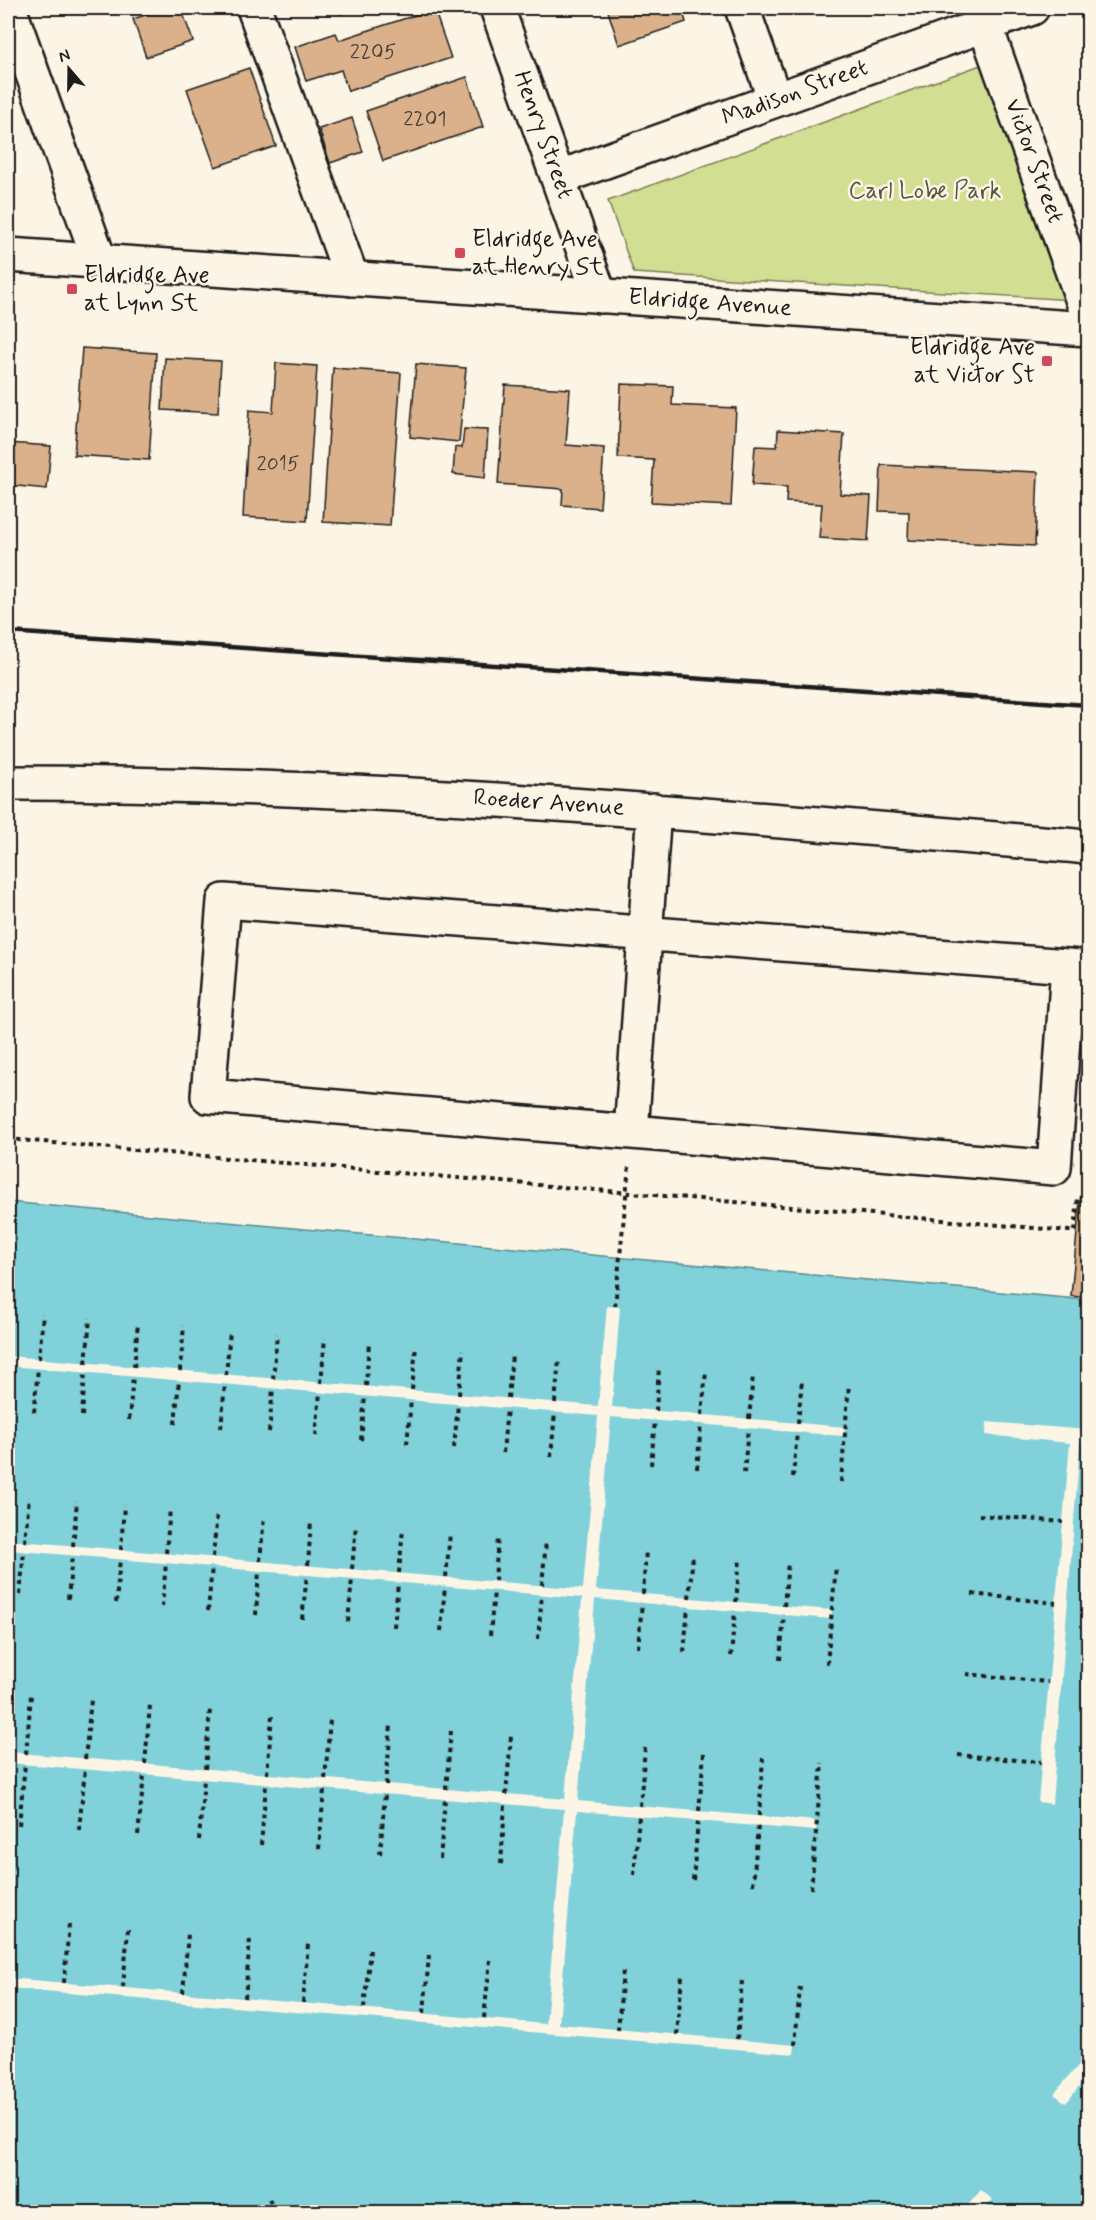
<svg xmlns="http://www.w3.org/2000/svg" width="1096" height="2220" viewBox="0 0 1096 2220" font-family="Mynerve,sans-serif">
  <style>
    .green { fill: #d2de91; stroke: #777d56; stroke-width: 1.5 }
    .water { fill: #80d1d9; stroke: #58898d; stroke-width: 1.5 }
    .pier { fill: #fcf5e5 }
    .building { fill: #dab18b; stroke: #1c1c1c; stroke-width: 1.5 }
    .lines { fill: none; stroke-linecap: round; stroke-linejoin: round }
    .minor-casing { stroke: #1c1c1c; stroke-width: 38 }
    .major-casing { stroke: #1c1c1c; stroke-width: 38 }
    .path { stroke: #1c1c1c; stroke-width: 4; stroke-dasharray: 4.5 4.5; stroke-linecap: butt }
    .minor { stroke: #fcf5e5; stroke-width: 33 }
    .major { stroke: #fcf5e5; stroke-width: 33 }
    .rail { stroke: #1c1c1c; stroke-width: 4.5 }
    .poi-dot { fill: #d1495b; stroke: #fcf5e5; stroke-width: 2 }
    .labels { text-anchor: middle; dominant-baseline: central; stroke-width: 5; stroke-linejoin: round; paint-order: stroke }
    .number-label { font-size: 21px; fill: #4c4138 }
    .street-label { font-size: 24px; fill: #1c1c1c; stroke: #fcf5e5 }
    .park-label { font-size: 24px; fill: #53563f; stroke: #fcf5e5 }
    .poi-label { font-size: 24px; fill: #1c1c1c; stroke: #fcf5e5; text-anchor: start }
  </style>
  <rect width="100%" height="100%" fill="#fcf5e5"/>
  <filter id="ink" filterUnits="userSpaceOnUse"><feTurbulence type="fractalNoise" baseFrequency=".0167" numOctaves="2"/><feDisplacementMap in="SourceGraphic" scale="12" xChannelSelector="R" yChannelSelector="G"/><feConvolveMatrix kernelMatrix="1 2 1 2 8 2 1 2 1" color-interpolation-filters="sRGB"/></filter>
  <g filter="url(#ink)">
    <path class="green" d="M986 63 1072 300 634 273 608 201Z"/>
    <path class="water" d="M8 1202 1088 1300V2212H8Z"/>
    <path class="pier" d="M607 1306 620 1307 612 1407 845 1427 844 1436 611 1417 596 1590 832 1610 831 1619 595 1599 578 1801 817 1821 816 1831 577 1811 559 2024 795 2045 794 2054 8 1988V1978L546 2024 564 1809 8 1763V1752L565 1799 582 1598 8 1550V1540L583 1589 598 1416 8 1366V1356L598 1406Z
      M987 1422 1088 1430V1444H1080L1052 1804 1038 1802 1070 1443 986 1435Z
      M1088 2054V2076L1066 2103 1054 2094Z
      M981 2190 993 2200 982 2212H962Z"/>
    <path class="building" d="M167 8H181L193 41 146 57 133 19Z
      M338 8H358L340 14Z
      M607 8H686L682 9 686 22 619 45Z
      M434 9 451 58 348 91 341 70 306 81 295 47 336 33 339 40Z
      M249 68 276 146 215 167 187 89Z
      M467 77 483 127 383 161 366 111Z
      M352 118 363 152 330 163 319 129Z
      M82 348 156 353 149 460 74 455Z
      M165 358 221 361 218 413 162 410Z
      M276 363 317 366 307 521 243 517 249 410 273 412Z
      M416 364 466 368 459 442 410 437Z
      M333 368 401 373 390 526 323 522Z
      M621 384 673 386 672 405 736 408 731 506 651 502 654 460 618 458Z
      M505 385 570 389 566 445 604 448 600 508 562 505 563 489 498 484Z
      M464 429 488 430 485 478 453 474 455 447 462 448Z
      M778 430 844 434 840 494 871 496 868 541 819 538 822 504 786 502 787 487 752 485 755 446 777 447Z
      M8 443 51 446 47 489 8 485Z
      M881 465 1038 472 1035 546 908 540 909 512 879 511Z
      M1080 1201 1088 1202V1298L1071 1296Z"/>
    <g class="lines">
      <g class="minor-casing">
        <path id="minor" d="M9 8 100 262
          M254 8 352 279
          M497 8 600 296
          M742 8 775 100
          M979 8 1088 315
          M558 178 1032 8
          M8 783C369 783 729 816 1088 847
          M1068 966 1054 1168 208 1096 224 901 1068 966 1088 968
          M631 1132 654 810"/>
      </g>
      <g class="major-casing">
        <path id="major" d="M8 255 1088 329"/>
      </g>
      <path class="path" d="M8 1139 1069 1231H1075L1078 1197 1088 1198
        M615 1306 629 1166
        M39 1359 43 1314
        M86 1363 90 1318
        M134 1367 138 1323
        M180 1371 184 1326
        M226 1375 230 1331
        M273 1379 277 1334
        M321 1383 325 1338
        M366 1386 369 1342
        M412 1390 416 1346
        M459 1395 463 1350
        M508 1398 512 1355
        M555 1403 559 1359
        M656 1411 659 1367
        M34 1412 38 1368
        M702 1415 706 1371
        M82 1416 85 1372
        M749 1419 753 1375
        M129 1420 133 1376
        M798 1423 802 1380
        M175 1424 179 1380
        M221 1428 225 1384
        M269 1432 273 1388
        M316 1436 320 1392
        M361 1440 365 1396
        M407 1444 411 1400
        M454 1448 458 1404
        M503 1453 507 1408
        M551 1457 555 1412
        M651 1465 655 1420
        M697 1469 701 1424
        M744 1473 748 1428
        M793 1477 797 1432
        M841 1482 849 1384
        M979 1515 1063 1522
        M25 1542 29 1497
        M73 1546 77 1501
        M121 1550 124 1505
        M166 1553 170 1509
        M213 1557 217 1513
        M260 1561 264 1517
        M308 1565 311 1521
        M352 1569 356 1525
        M399 1573 403 1529
        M446 1577 450 1533
        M495 1581 498 1537
        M542 1585 546 1541
        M643 1594 646 1550
        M972 1594 1056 1603
        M20 1595 24 1551
        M689 1598 693 1554
        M68 1599 72 1555
        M736 1602 740 1558
        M116 1603 120 1559
        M784 1606 788 1562
        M162 1607 166 1563
        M208 1611 212 1566
        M256 1615 259 1571
        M302 1619 307 1575
        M348 1622 352 1579
        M394 1627 398 1583
        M441 1631 445 1586
        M490 1635 494 1591
        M538 1639 542 1595
        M638 1648 642 1603
        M684 1652 688 1607
        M731 1656 735 1611
        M780 1660 784 1615
        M827 1664 836 1566
        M966 1674 1048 1682
        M26 1754 31 1695
        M958 1755 1041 1762
        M85 1759 91 1700
        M145 1764 150 1705
        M205 1769 210 1710
        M267 1774 272 1716
        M325 1779 330 1720
        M386 1785 391 1725
        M446 1789 451 1731
        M506 1795 511 1736
        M640 1806 645 1748
        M699 1811 704 1753
        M759 1816 763 1758
        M19 1825 25 1764
        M79 1830 85 1769
        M138 1835 144 1775
        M199 1840 204 1779
        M261 1845 266 1785
        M319 1849 324 1790
        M380 1854 385 1794
        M440 1859 445 1799
        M501 1864 505 1805
        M634 1875 639 1816
        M693 1880 698 1821
        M753 1885 758 1826
        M811 1889 822 1763
        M8 1936 9 1918
        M64 1983 69 1924
        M123 1987 128 1929
        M183 1993 188 1934
        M245 1998 250 1939
        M303 2003 308 1944
        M364 2008 370 1950
        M424 2013 429 1955
        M484 2018 490 1960
        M618 2030 623 1971
        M677 2035 682 1976
        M737 2039 742 1981
        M795 2045 800 1987
        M269 2199 276 2212"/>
      <use href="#minor" class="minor"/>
      <use href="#major" class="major"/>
      <path class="rail" d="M8 632 1088 705"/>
    </g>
  </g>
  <g class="poi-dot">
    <rect x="454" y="247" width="12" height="12" rx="3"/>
    <rect x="66" y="283" width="12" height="12" rx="3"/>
    <rect x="1041" y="355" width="12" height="12" rx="3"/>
  </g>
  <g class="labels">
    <g class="number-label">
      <text x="373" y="52">2205</text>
      <text x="425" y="119">2201</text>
      <text x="278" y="464">2015</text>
    </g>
    <g class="street-label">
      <text transform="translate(795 93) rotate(-20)">Madison Street</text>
      <text transform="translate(543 135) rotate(70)">Henry Street</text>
      <text transform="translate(1034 161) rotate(70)">Victor Street</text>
      <text transform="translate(710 303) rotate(4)">Eldridge Avenue</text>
      <text transform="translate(549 803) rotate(4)">Roeder Avenue</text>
    </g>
    <g class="park-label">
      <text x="925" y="191">Carl Lobe Park</text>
    </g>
    <g class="poi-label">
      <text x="472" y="239">Eldridge Ave<tspan x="472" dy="28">at Henry St</tspan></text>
      <text x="84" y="275">Eldridge Ave<tspan x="84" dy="28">at Lynn St</tspan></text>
      <text x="1035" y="347" text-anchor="end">Eldridge Ave<tspan x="1035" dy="28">at Victor St</tspan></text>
    </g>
  </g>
  <rect width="1096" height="2220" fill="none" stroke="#fcf5e5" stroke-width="30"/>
  <rect x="15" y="15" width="1066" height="2190" fill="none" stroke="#1c1c1c" stroke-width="2" filter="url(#ink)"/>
  <g transform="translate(69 69) rotate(340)" stroke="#fcf5e5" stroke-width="4.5" paint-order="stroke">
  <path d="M0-4.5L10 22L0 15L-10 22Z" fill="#1c1c1c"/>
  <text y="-9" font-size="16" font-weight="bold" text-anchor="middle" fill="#1c1c1c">N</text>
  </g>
</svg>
